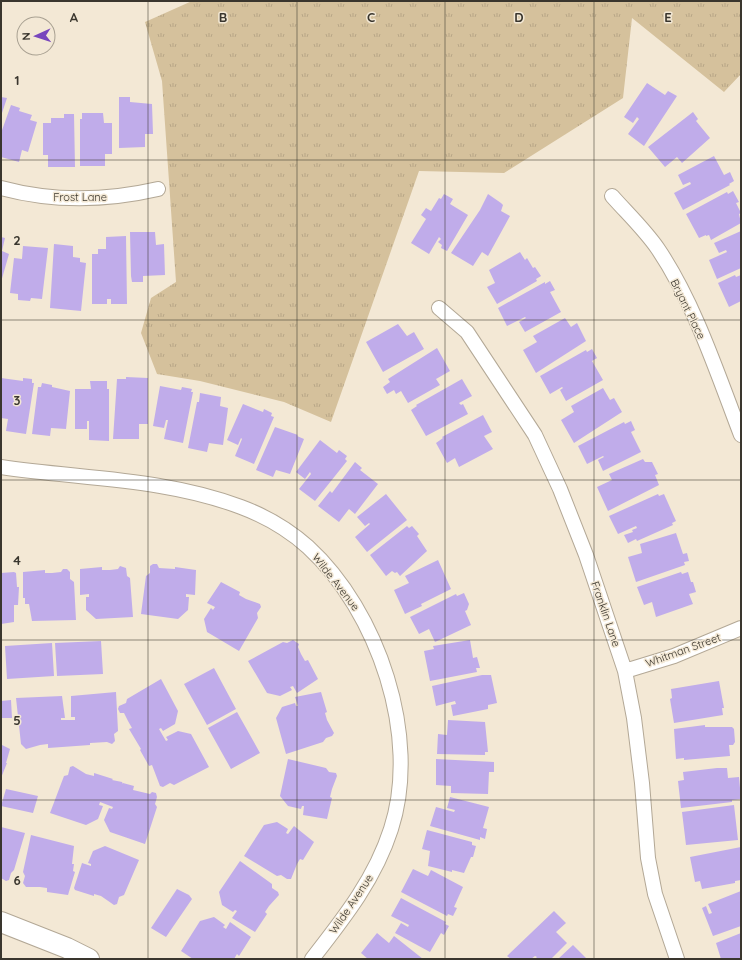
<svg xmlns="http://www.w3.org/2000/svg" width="742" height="960" viewBox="0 0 742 960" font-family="Quicksand,sans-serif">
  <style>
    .grass { fill: url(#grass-tufts) }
    .building { fill: #c0acea }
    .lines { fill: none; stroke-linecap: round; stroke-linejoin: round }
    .street-casing { stroke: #b3a896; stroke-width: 16 }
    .secondary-casing { stroke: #b3a896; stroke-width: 22 }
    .street { stroke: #fff; stroke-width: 14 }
    .secondary { stroke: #fff; stroke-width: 20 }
    .grid { fill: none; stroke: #3a362e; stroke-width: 1; stroke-opacity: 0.55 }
    .labels { text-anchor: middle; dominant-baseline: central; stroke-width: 3; stroke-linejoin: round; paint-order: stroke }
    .street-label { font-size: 11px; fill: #3a362e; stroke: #f3e8d5 }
    .grid-label { font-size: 13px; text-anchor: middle; font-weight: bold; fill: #3a362e; stroke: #f3e8d5; stroke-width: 3; stroke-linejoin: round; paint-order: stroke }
  </style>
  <defs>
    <pattern id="grass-tufts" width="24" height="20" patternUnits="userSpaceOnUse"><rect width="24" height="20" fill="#d5c19c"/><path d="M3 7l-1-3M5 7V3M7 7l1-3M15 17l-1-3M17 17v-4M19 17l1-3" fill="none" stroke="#b8a687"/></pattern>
  </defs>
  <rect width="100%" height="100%" fill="#f3e8d5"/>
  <path class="grass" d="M192 1H741V74L724 92 632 18 623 98 504 173 419 171 331 422 284 402 200 381 157 374 141 333 151 298 176 282 162 81 145 22Z"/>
  <path class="building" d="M647 83 665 95 668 91 677 96 644 146 628 134 639 119 637 117 633 123 624 117Z
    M1 97 7 98 1 116Z
    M119 97H130V102L152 104 153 134H145V147L119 148Z
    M11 105 20 108 19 111 32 115 30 120 37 122 28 152 22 150 19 162 1 157V133Z
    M693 112 698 119 696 121 710 138 682 163 677 157 665 167 648 147Z
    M82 113H103L104 123H112V154H105V166H80V119H82Z
    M64 114H74L75 167H48V155H43V123H51V118H64Z
    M714 156 724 175 730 172 734 181 729 184 730 185 683 210 674 193 691 184 690 182 683 185 678 175Z
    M733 191 739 202 736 203 741 213 739 214 741 223 711 240 709 235 706 236V235L699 238 686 214 727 192 728 194Z
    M444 194 453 199 450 204 468 215 447 251 441 248 442 245 438 242 441 239 439 237 429 254 411 243 426 219 421 215 426 208 431 211 439 198 441 199Z
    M488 194 501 203 503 205 501 211 510 216 488 256 482 252 473 266 451 253 480 210Z
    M741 231V268L717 279 709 260 727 252 726 250 719 253 714 243Z
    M130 232H155L156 245 164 244 165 275 143 276V282H132L131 276Z
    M126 236 127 304H111V299H107V304H92V254H98V249H106V237Z
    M1 237 5 238 2 251 9 254 1 282Z
    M54 244 73 246V257L80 258V262L86 263 81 311 50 308Z
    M23 246 48 248 42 299 31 298 30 301 18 300V294L10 293 14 258 22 259Z
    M520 252 525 260 527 258 533 268 535 267 541 276 536 279 537 281 497 304 487 287 495 283 489 270Z
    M735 275 736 277 741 275V301L729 307 718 283Z
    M550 281 555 290 550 292 561 312 525 332 519 322 526 318 525 317 507 326 498 308 545 282V284Z
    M565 318 571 327 577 323 586 341 536 373 523 350 537 342 533 336Z
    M398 324 407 336 414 332 424 349 383 372 366 342Z
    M437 348 450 371 436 379 440 385 408 403 401 391 396 394 394 390 387 394 383 387 390 382 388 379Z
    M592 349 597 358 592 361 603 380 566 401 560 390 563 388 562 387 550 394 540 376 586 350 587 352Z
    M126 377 148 378V424H139V439H113L117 379H126Z
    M1 378 23 381V378L32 379V383H34L26 434 6 431 8 419 1 418Z
    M462 379 472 396 459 403 461 405 463 404 468 414 426 436 411 410 417 406 416 405Z
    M90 381H107V389H109V441L89 440V421H87V429H75V389H91Z
    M42 383 52 385V387L70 391 66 429 51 428 50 436 32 434 38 387H41Z
    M160 386 181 390 182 387 192 389 191 392H193L183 443 164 439 168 420H166L164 428 153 426Z
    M603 388 610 400 614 398 622 412 574 443 561 420 574 412 571 406Z
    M200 393 221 397 220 406 228 408 223 445 209 443 207 452 188 448 197 402H199Z
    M243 404 263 412 264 409 272 413 271 416 274 417 254 464 235 456 242 439 241 438 238 445 227 440Z
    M483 415 492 432 484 436 493 449 459 467 455 458 447 463 436 443 443 438 442 437Z
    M631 421 635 430 631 432 641 452 603 471 598 460 604 457 603 456 587 464 578 446 624 422 625 424Z
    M275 427 298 435 297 436 304 439 290 474 276 470 273 477 256 470Z
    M320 440 337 453 339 450 347 456 345 459 347 461 315 501 299 489 311 474 310 472 305 479 296 472Z
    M643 459 645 462H652L658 474 655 475 659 485 608 511 597 487 612 480 609 474Z
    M355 462 362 468 360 470 378 484 355 514 349 509 339 522 318 506 330 491 332 493Z
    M386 494 407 520 367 552 355 537 370 524 369 523 365 526 357 517Z
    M658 494 659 496 664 494 676 521 672 523 673 525 637 541 636 539 628 543 624 535 633 532 632 530 637 528 636 526 618 534 609 516Z
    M407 526 409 528 412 526 419 534 417 536 427 551 400 576 397 572 395 573 392 571 386 576 370 555Z
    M676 533 683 554 687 553 689 561 684 562 685 565 636 582 628 557 642 553 640 544Z
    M438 560 451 589 421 604 422 606 405 614 394 590 409 583 405 576Z
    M153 564H157L159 568 175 569V567L196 570 195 595 186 594V597H189L188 610 178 619 141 614 146 576 150 573V566Z
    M120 566 126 568 127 576 130 578 133 617 96 619 86 610V597H89V594L80 595V569L102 567V570H110L118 569Z
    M63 569H67L70 572V579L74 582 76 620 32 621 29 604H25V598H23V572L45 570V573H52L61 572Z
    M14 572 16 573 17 587H19L18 605H14V622L1 624V573Z
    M681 572 682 574 688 572 691 582H693L696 592 689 594 693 604 656 617 652 602 644 605 637 587Z
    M221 582 240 592 239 595 246 599 260 604 261 607 257 613 258 618 239 651 207 632 204 619 211 608 213 610 215 607 207 603Z
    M464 593 469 604 467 610 465 611 471 625 435 642 429 629 419 634 410 617 456 594 457 596Z
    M293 640 299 644 298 647 301 654 305 661 308 660 318 679 297 693 293 686 290 687 292 690 280 696 267 693 248 661 283 642 287 643Z
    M470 640 473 658 477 657 480 668H476L477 672 430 681 424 651 434 649 433 646Z
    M101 641 103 674 57 676 55 643Z
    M52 643 54 676 7 679 5 646Z
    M214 668 236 709 207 725 184 684Z
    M482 675H491L497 703 488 705V709L453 716 451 705 456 704 455 701 436 706 432 686Z
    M161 679 178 711 175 724 163 731 161 728 159 729 166 741 168 740 166 737 178 731 191 734 209 767 174 785 170 783 163 787 160 786 152 765 149 766 140 750 141 749 129 729 132 728 128 721 124 713H120L118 709 119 706 126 703 127 699Z
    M719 681 724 708H722L723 715 674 723 670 699 672 698 671 689Z
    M116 692 118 731 114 734 115 741 112 744 107 742 90 743V745L48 748V744L40 745 26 749 21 744 16 698 62 696 65 718H61V720H75V717H71V696Z
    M321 692 327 712 325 713 327 720 334 733 332 736 326 738 323 742 286 754 276 718 282 707 295 703 296 706H298L295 697Z
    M11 700 12 718H1V701Z
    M237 712 260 753 231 769 208 728Z
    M448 720 485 722 488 752H485V755L437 754 438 734 447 735Z
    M705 725V727H732L734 729 735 742 733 745H729L730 756 684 760V758L676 759 674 729Z
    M2 745 10 749 6 763H7L1 778V746Z
    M288 759 326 768 329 772 336 773 337 776 332 789 330 797 332 798 327 819 303 815 304 806H302L301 809 288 806 280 796Z
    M436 759 494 762V772H489L488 794 451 793V786L436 785Z
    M73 766 86 774 94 776V773L113 779 112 780 122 782 123 784V783L134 786 133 790 150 794 152 792 156 793 157 797 155 804 157 807 145 844 110 832 104 820 109 808 112 809 113 807 100 802 99 805 103 806 98 819 86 825 50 813 64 776 68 775 70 767Z
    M717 768H727L728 778 739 777 741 799 732 800V802L681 808 678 781 684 780 683 772Z
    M6 789 38 796 33 813 1 806Z
    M450 797 489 807 483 828 487 829 485 839 480 837V840L430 826 436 807 454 812 455 810 447 808Z
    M734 805 738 840 686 845 682 812Z
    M277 822 288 829 286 833 288 834 294 826 314 842 303 860 300 859 297 864 291 879H287L281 875 277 876 244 856 264 825Z
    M1 827 25 833 14 870 11 873 9 880 6 881 1 878Z
    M427 830 472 842V845L476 846 473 857H471L464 873 452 870V872L428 866 430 851 422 849Z
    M31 835 74 846 72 864H74L73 871 75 872 68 895 47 892V888L40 887H26L23 883 25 876 23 872Z
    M105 846 139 860 124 895 119 897 117 904 114 905 101 896 94 894V896L75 890 74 888 82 863 91 866V864L88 863 93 851Z
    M741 847V880L735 881V883L702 889 700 881 695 882 690 857Z
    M240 861 272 884V888L278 892 279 895 269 906 265 912 267 914 255 932 232 918 237 911 235 910 233 912 222 905 219 892Z
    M413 869 428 876 431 870 463 887 454 907 457 908 453 916 448 914 447 916 401 892Z
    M177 889 189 895 192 899 166 937 151 928Z
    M741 891V926L713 936 702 908 706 906 709 914 712 913 708 904Z
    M401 898 446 922 445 924 449 926 444 935 441 933 430 952 395 933 401 923 408 927 409 925 391 916Z
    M554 911 566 923 556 932 567 943 551 959H535L537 957 535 956 531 959H511L507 956Z
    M214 917 225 925 223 927 226 929 230 922 251 937 239 956 237 954 234 959H193L181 951 200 921Z
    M377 933 389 943 394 936 423 959H368L361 953Z
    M741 933V959H721L716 943Z
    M573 945 587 959H558Z"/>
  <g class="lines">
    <g class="street-casing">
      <path id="street" d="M1 188C53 202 106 201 158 189
        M612 196C627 213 645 230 658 249 694 302 718 375 741 435
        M439 308 467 332 535 435 560 489 586 555 625 671 634 718 642 783 648 858 655 894 677 959
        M1 467C81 479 165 478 241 507 265 516 289 530 308 547 378 611 421 737 391 829 375 879 344 918 312 959
        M625 671 674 656 741 628"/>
    </g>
    <g class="secondary-casing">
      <path id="secondary" d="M1 922 67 948 89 959"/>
    </g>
    <use href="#street" class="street"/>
    <use href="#secondary" class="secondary"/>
  </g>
  <path class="grid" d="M148 1V959M297 1V959M445 1V959M594 1V959M1 160H741M1 320H741M1 480H741M1 640H741M1 800H741"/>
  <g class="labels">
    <g class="street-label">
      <text x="80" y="197">Frost Lane</text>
      <text transform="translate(688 309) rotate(64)">Bryant Place</text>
      <text transform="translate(336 582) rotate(52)">Wilde Avenue</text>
      <text transform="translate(606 614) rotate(71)">Franklin Lane</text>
      <text transform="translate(683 650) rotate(-20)">Whitman Street</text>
      <text transform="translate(351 904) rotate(-56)">Wilde Avenue</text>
    </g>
  </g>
  <g class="grid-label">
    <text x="74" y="22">A</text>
    <text x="223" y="22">B</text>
    <text x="371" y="22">C</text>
    <text x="519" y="22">D</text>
    <text x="668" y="22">E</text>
    <text x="17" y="85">1</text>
    <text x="17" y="245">2</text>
    <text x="17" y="405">3</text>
    <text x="17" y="565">4</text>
    <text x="17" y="725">5</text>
    <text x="17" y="885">6</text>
  </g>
  <rect width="742" height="960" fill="none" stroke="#3a362e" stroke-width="4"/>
  <g transform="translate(36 36) rotate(267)"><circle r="19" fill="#f3e8d5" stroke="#a9a192"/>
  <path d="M0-3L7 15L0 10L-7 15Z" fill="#7846bd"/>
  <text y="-6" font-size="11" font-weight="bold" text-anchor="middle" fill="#3a362e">N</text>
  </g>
</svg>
